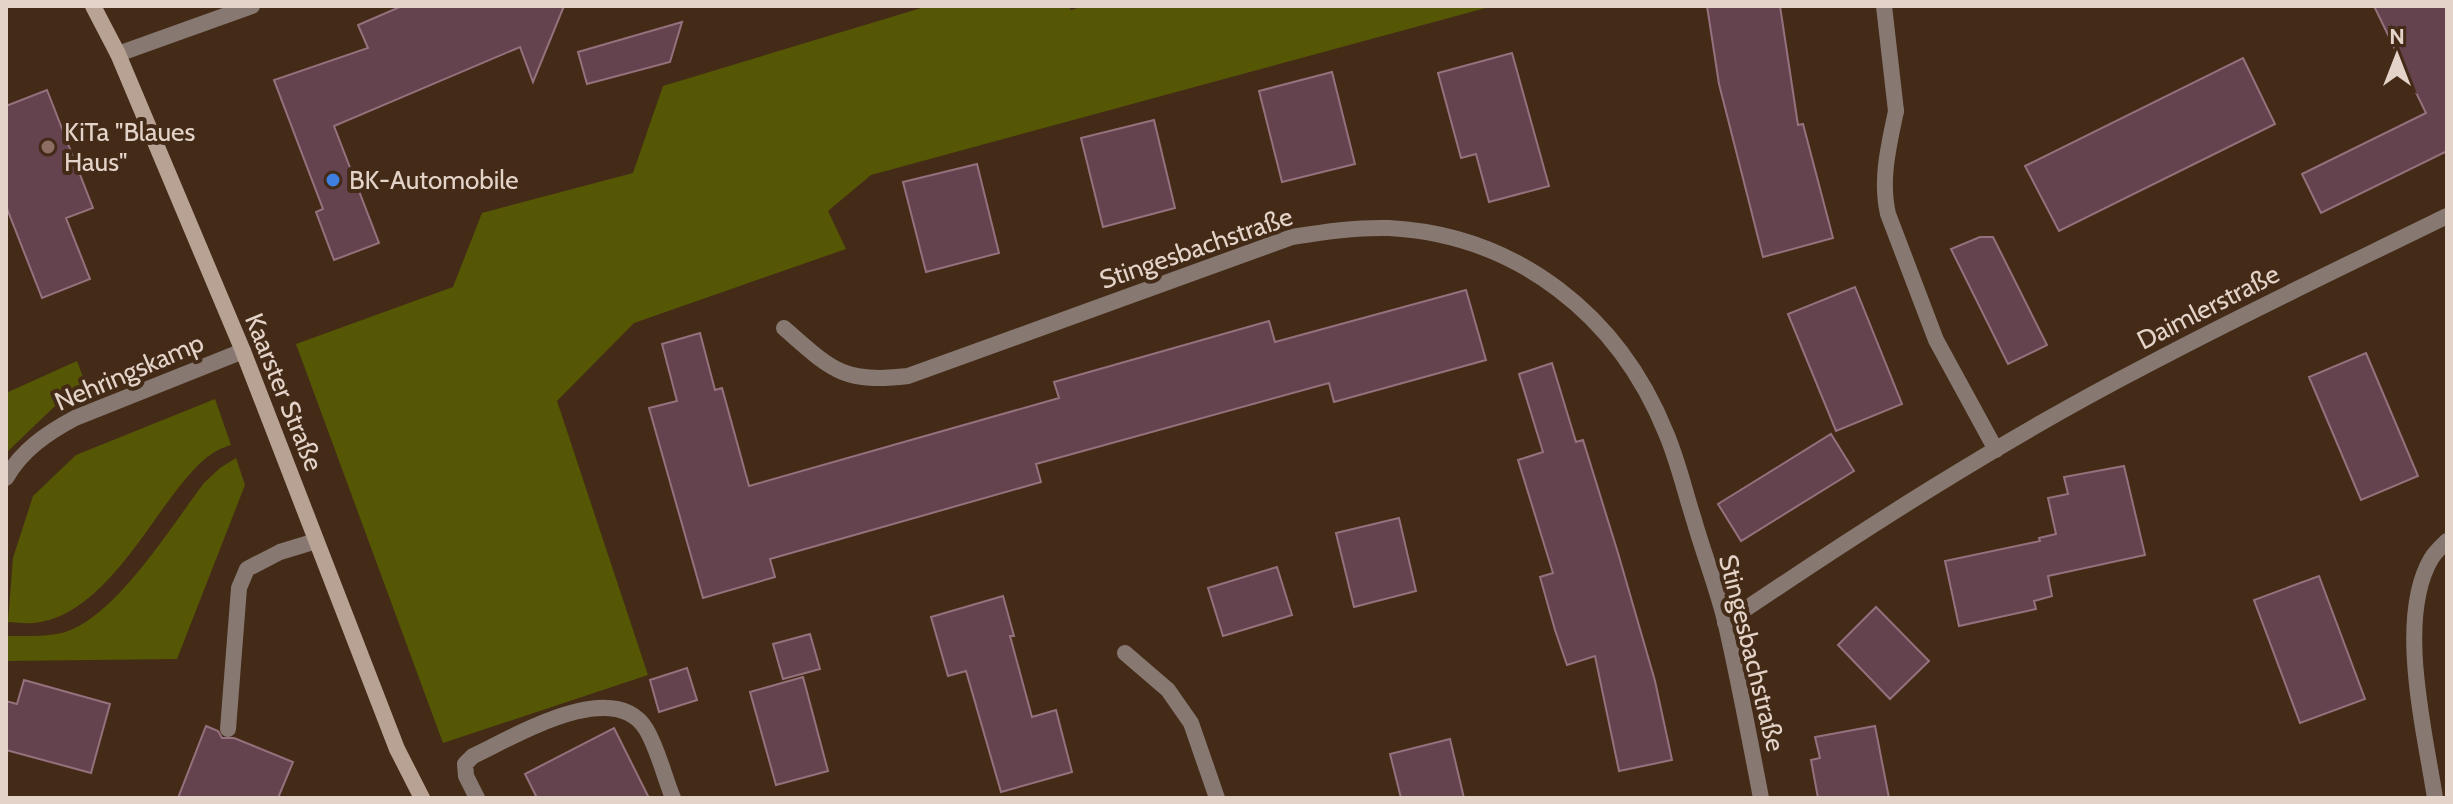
<svg xmlns="http://www.w3.org/2000/svg" width="2453" height="804" viewBox="0 0 2453 804" font-family="Cabin,sans-serif">
  <style>
    .green { fill: #565704 }
    .building { fill: #64434e; stroke: #95717d; stroke-width: 2 }
    .lines { fill: none; stroke-linecap: round; stroke-linejoin: round }
    .lane { stroke: #877971; stroke-width: 16 }
    .street { stroke: #877971; stroke-width: 16 }
    .secondary { stroke: #b8a294; stroke-width: 16 }
    .education-dot { fill: #8d6e63; stroke: #442b18; stroke-width: 3 }
    .shop-dot { fill: #3f7fe0; stroke: #442b18; stroke-width: 3 }
    .labels { text-anchor: middle; dominant-baseline: central; stroke-width: 8; stroke-linejoin: round; paint-order: stroke }
    .poi-label { font-size: 26px; fill: #e4d3c8; stroke: #442b18; text-anchor: start }
    .street-label { font-size: 26px; fill: #e4d3c8; stroke: #442b18 }
  </style>
  <rect width="100%" height="100%" fill="#442b18"/>
  <path class="green" d="M928 6H1068L1071 10 1084 6H1493L871 175 828 211 846 249 634 323 557 401 648 675 443 743 296 344 453 287 482 213 633 173 663 86Z
    M77 361 89 393 54 407 6 453V393Z
    M215 399 231 445C209 451 197 466 183 482 145 528 99 618 33 623 25 624 16 622 8 622L13 558 33 496 76 455Z
    M236 458 245 485 177 659 6 661 7 636C25 636 45 637 62 633 114 620 172 525 204 483L220 468Z"/>
  <path class="building" d="M402 6H564L533 82 520 47 334 126 379 243 334 260 316 212 323 209 274 80 368 48 358 25Z
    M1707 6H1780L1798 125 1803 124 1833 238 1763 257 1719 84Z
    M2374 6H2447V155L2445 152 2321 213 2302 174 2426 113Z
    M682 22 670 62 587 84 578 52Z
    M1512 53 1549 186 1489 202 1476 154 1461 158 1438 73Z
    M2243 58 2275 124 2059 231 2025 166Z
    M1332 72 1355 164 1282 182 1259 91Z
    M47 90 93 208 66 218 90 279 42 298 6 206V106Z
    M1154 120 1175 208 1103 227 1081 138Z
    M977 164 999 253 926 272 903 182Z
    M1980 237H1993L2047 345 2008 364 1951 249Z
    M1855 287 1902 404 1836 431 1788 314Z
    M1466 290 1486 360 1334 402 1329 383 1036 464 1041 482 770 559 775 577 703 598 649 408 677 401 662 344 700 333 715 390 722 388 749 486 1059 398 1054 382 1269 321 1275 342Z
    M2366 353 2418 476 2361 500 2309 377Z
    M1552 363 1576 442 1583 440 1618 553 1655 681 1672 760 1619 771 1595 656 1567 665 1555 630 1540 577 1553 573 1518 460 1543 452 1519 374Z
    M1831 434 1854 471 1741 541 1718 504Z
    M2124 466 2145 555 2048 576 2052 596 2034 601 2036 609 1959 626 1945 561 2040 541 2039 538 2056 534 2048 498 2068 494 2064 477Z
    M1399 518 1416 591 1354 607 1336 533Z
    M1277 567 1292 615 1223 636 1208 588Z
    M2319 576 2365 699 2300 723 2254 600Z
    M1003 596 1014 636H1010L1032 717 1056 710 1072 772 1001 792 966 671 948 676 931 617Z
    M1876 607 1929 661 1890 699 1838 645Z
    M810 634 820 669 783 679 773 644Z
    M687 668 697 700 659 712 650 680Z
    M803 677 828 771 776 785 750 692Z
    M24 680 110 704 91 773 6 750V701L17 704Z
    M206 726 218 731 222 738H234L293 762 278 798H178Z
    M1875 726 1889 798H1818L1811 760 1820 758 1815 737Z
    M614 728 649 798H537L525 774Z
    M1450 739 1464 798H1401L1390 754Z"/>
  <g class="lines">
    <path class="lane" d="M1884 6 1896 111
      M228 729 239 588 247 569 280 552 316 541
      M477 798 466 776 465 764 473 756C514 737 613 676 646 729 658 749 664 776 673 798"/>
    <path class="street" d="M118 54 252 6
      M1896 111C1889 145 1880 179 1888 214L1936 340 1996 450
      M784 328C831 369 842 384 908 376L1292 237C1324 232 1357 227 1389 228 1518 235 1619 316 1666 433 1678 461 1685 492 1694 520 1704 555 1718 590 1726 625 1739 682 1750 740 1761 798
      M6 478C22 450 47 433 75 418L243 351
      M1725 623C1862 530 2002 440 2149 364 2247 312 2347 265 2447 216
      M1125 653 1168 690 1191 723 1217 798
      M2435 798C2425 732 2396 619 2431 559 2435 552 2442 546 2447 541"/>
    <path class="secondary" d="M93 6 118 54 243 351 397 749 422 798"/>
  </g>
  <circle class="education-dot" cx="48" cy="147" r="8"/>
  <circle class="shop-dot" cx="333" cy="180" r="8"/>
  <g class="labels">
    <g class="poi-label">
      <text x="64" y="132">KiTa "Blaues<tspan x="64" dy="30">Haus"</tspan></text>
      <text x="349" y="180">BK-Automobile</text>
    </g>
    <g class="street-label">
      <text transform="translate(1196 248) rotate(-19)">Stingesbachstraße</text>
      <text transform="translate(2208 307) rotate(-27)">Daimlerstraße</text>
      <text transform="translate(129 372) rotate(-23)">Nehringskamp</text>
      <text transform="translate(284 392) rotate(68)">Kaarster Straße</text>
      <text transform="translate(1752 653) rotate(76)">Stingesbachstraße</text>
    </g>
  </g>
  <rect width="2453" height="804" fill="none" stroke="#e4d3c8" stroke-width="16"/>
  <g transform="translate(2397 56)" stroke="#442b18" stroke-width="6" paint-order="stroke">
  <path d="M0-6L14 30L0 20L-14 30Z" fill="#e4d3c8"/>
  <text y="-12" font-size="22" font-weight="bold" text-anchor="middle" fill="#e4d3c8">N</text>
  </g>
</svg>
